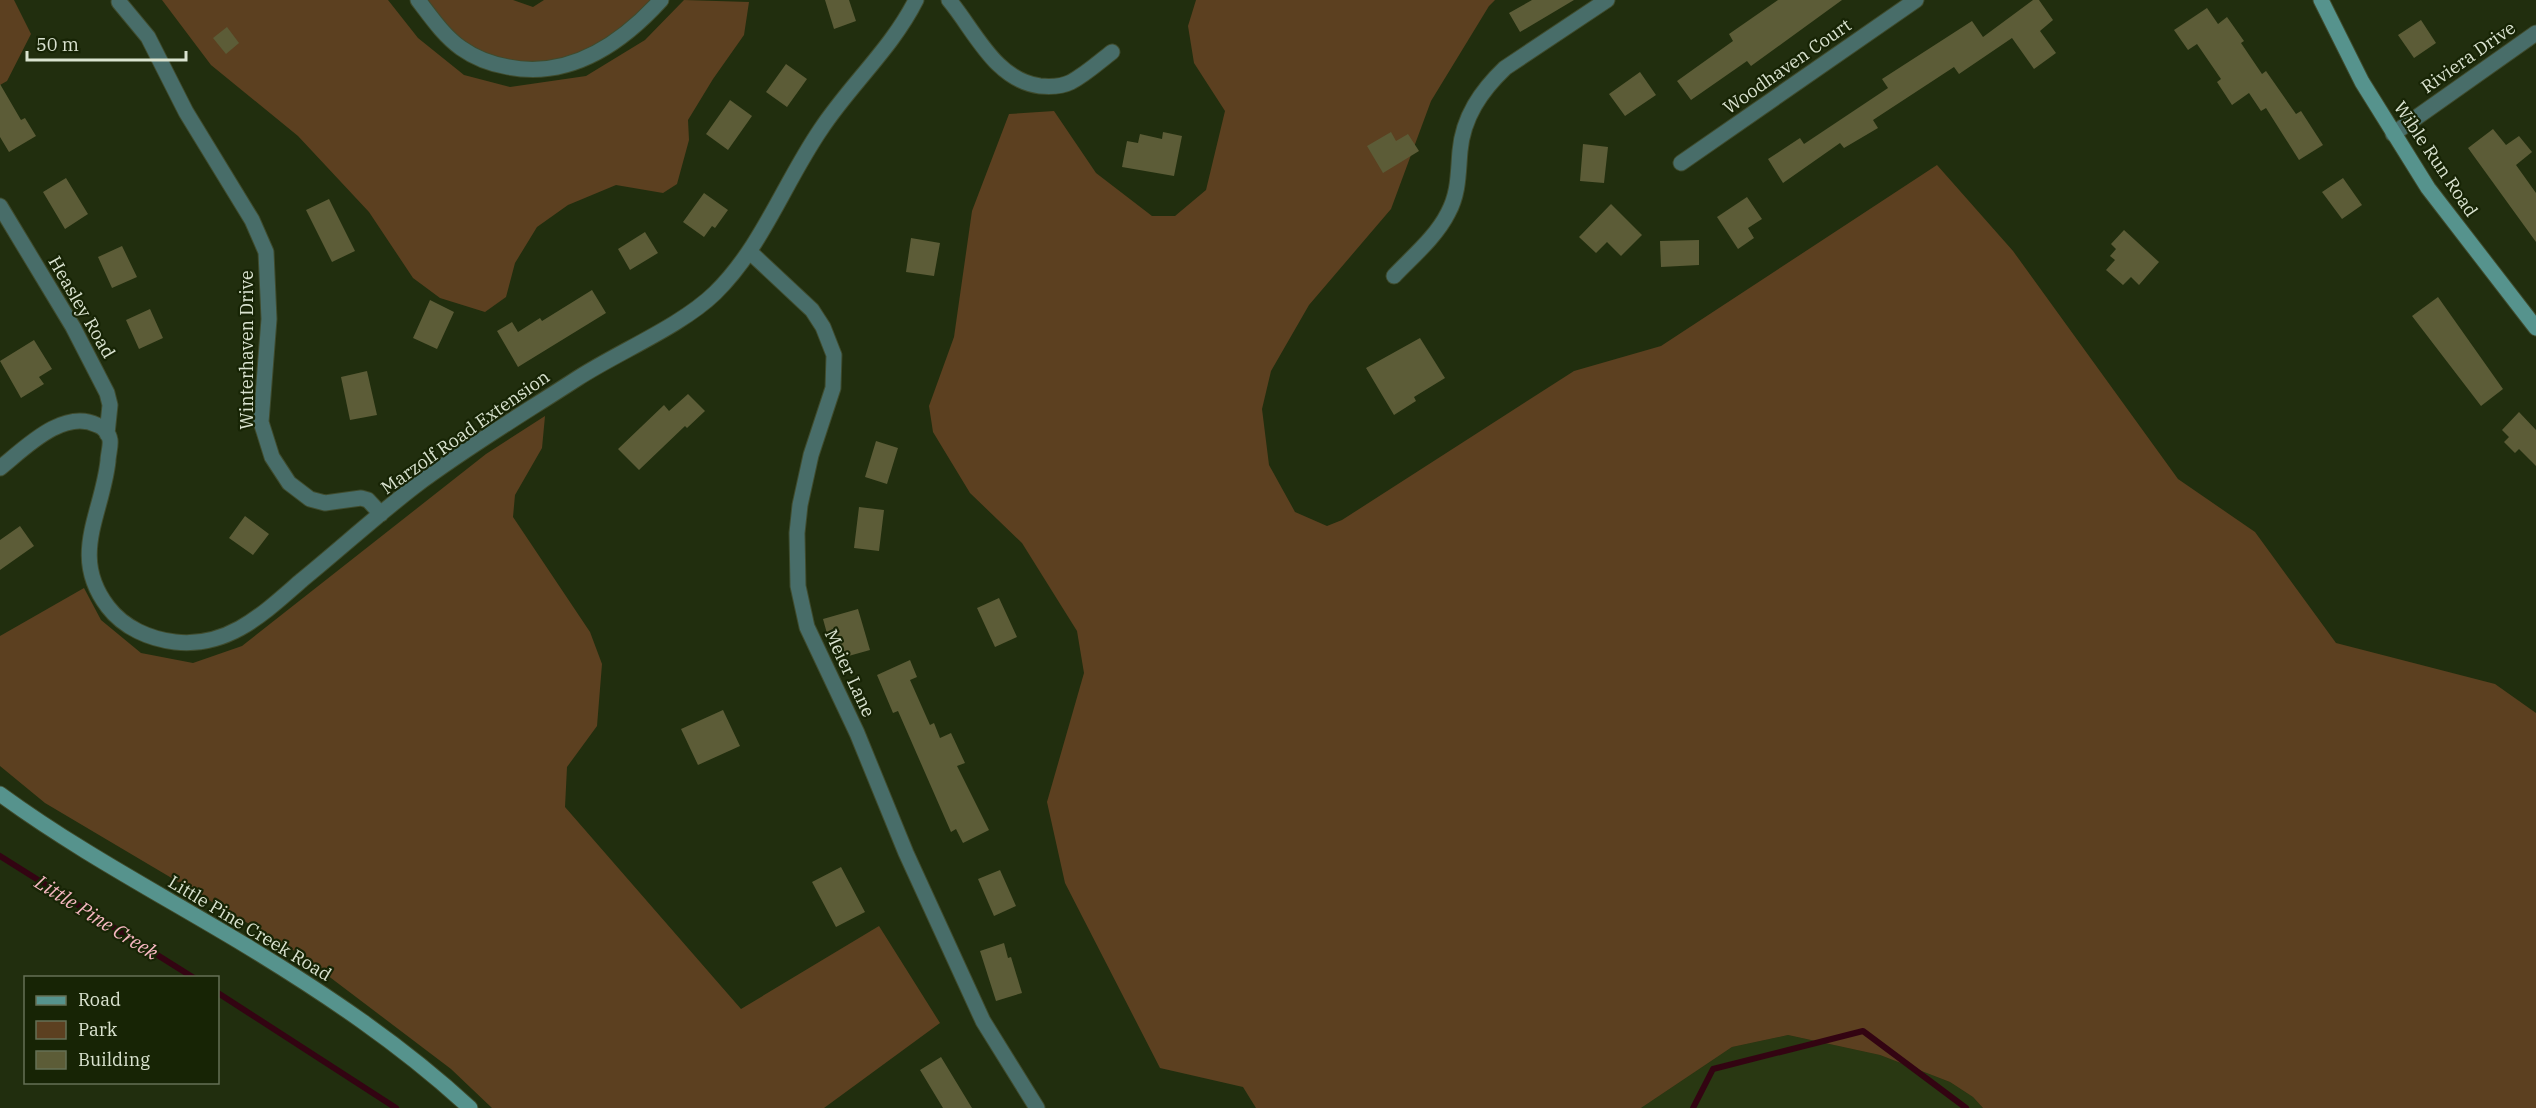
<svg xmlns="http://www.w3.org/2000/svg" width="2536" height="1108" viewBox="0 0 2536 1108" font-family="'IBM Plex Serif',serif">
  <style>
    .built { fill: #293812 }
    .green { fill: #5c4020 }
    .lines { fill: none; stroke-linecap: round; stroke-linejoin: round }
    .stream { stroke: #330412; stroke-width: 6 }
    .building { fill: #5c5c37 }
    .street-casing { stroke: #3f4b2d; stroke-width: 17 }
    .secondary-casing { stroke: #3f4b2d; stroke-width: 17 }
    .street { stroke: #486d69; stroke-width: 15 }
    .secondary { stroke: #56938d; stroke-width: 15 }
    .labels { text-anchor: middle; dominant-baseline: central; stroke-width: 4.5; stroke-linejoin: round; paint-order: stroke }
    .street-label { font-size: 18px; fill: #dae3d0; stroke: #172405 }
    .water-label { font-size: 20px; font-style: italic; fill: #f7b8c2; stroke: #172405 }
  </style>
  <rect width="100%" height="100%" fill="#212e0e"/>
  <path class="built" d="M1788 1035 1880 1055 1950 1082 1973 1097 1983 1108H1641L1732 1047Z"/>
  <path class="green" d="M0 0H14L31 34 7 81 0 85Z
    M162 0H388L418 38 464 75 510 87 586 76 645 40 684 0 749 2 744 35 713 79 688 120 689 140 677 184 663 193 616 185 568 205 537 227 515 263 506 297 485 312 440 298 413 278 369 212 298 136 211 65Z
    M418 0H513L533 7 544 0H661L568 65 479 59Z
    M1196 0H1495L1489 6 1431 101 1391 209 1309 305 1271 371 1262 409 1269 465 1295 512 1327 526 1342 520 1574 371 1661 346 1937 165 2013 251 2178 479 2255 532 2336 643 2495 684 2536 713V1108H1983L1973 1097 1950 1082 1880 1055 1788 1035 1732 1047 1641 1108H1256L1243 1087 1160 1068 1065 883 1047 802 1084 673 1077 631 1022 543 970 493 933 432 929 406 954 337 972 211 1009 114 1054 111 1096 173 1152 216H1175L1206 190 1225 111 1194 63 1188 26Z
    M545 416 542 448 515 495 513 517 590 632 602 664 597 726 567 767 565 807 741 1009 879 926 940 1023 824 1108H492L451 1069 298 953 45 803 0 766V636L84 588 101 620 141 653 193 663 242 646 486 454Z"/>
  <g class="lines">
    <path class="stream" d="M0 856 194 978
      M218 993 396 1108
      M1693 1108 1713 1069 1863 1031 1966 1108"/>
  </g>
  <path class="building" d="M825 0H849L856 21 834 29Z
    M1532 0H1574L1520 32 1509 13Z
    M1778 0H1842L1751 66 1747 61 1691 100 1677 81 1733 41 1729 34Z
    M2033 0H2039L2053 20 2040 31 2056 53 2034 69 2012 38 1959 74 1954 67 1873 120 1878 128 1844 148 1840 143 1783 183 1768 159 1800 138 1804 144 1888 88 1882 79 1972 21 1983 37Z
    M2207 8 2218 24 2227 17 2244 41 2241 43 2262 74 2266 71 2296 114 2301 111 2323 145 2299 160 2266 108 2261 111 2249 93 2232 105 2217 82 2221 79 2197 44 2188 50 2174 30Z
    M2421 20 2436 43 2414 58 2398 35Z
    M227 27 239 43 226 54 213 38Z
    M786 64 807 79 787 107 766 92Z
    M1640 72 1656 95 1625 116 1609 94Z
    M0 84 21 120 25 118 36 136 9 152 0 137Z
    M730 100 752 116 728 150 706 134Z
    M2493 129 2506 145 2519 136 2532 152 2516 165 2536 193V242L2468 148Z
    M1163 132 1182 136 1174 176 1122 167 1127 141 1138 143 1140 134 1162 139Z
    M1391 132 1396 141 1408 134 1419 151 1383 173 1367 146Z
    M1583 144 1608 147 1604 183 1580 181Z
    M66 178 88 214 65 229 43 192Z
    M2343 178 2362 205 2342 219 2322 192Z
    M704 193 728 210 715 228 712 226 704 237 683 222Z
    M1747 197 1762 219 1748 228 1754 238 1738 249 1717 217Z
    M329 199 355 251 332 262 306 210Z
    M1611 204 1642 235 1621 256 1607 242 1596 253 1579 237Z
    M2124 230 2159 262 2139 285 2131 277 2123 285 2106 270 2115 260 2110 256 2116 249 2111 244Z
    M645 232 658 253 630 270 618 249Z
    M911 238 940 243 934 276 906 272Z
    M1699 240V265L1661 267 1660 241Z
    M122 246 137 277 112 288 98 257Z
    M592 290 606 313 518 367 497 331 512 322 518 332 540 318 542 321Z
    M2438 297 2503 389 2481 406 2412 316Z
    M430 300 454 312 437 349 413 338Z
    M150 309 163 338 139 349 126 320Z
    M1420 338 1445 378 1414 397 1416 401 1394 415 1366 368Z
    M34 340 52 369 39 377 44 384 21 398 0 361Z
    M367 371 377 415 350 420 341 377Z
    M688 394 705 411 687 428 685 426 639 470 618 449 664 405 669 411Z
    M2519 412 2536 430V466L2519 449 2515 453 2504 442 2509 437 2502 430Z
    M876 441 898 448 887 484 865 477Z
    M859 507 884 510 879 551 854 548Z
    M245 516 269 534 253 555 229 538Z
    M20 526 34 546 0 570V540Z
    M999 598 1017 637 995 647 977 608Z
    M858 609 870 650 845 657 842 645 831 648 823 619Z
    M910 660 917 677 910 680 930 725 934 723 940 738 951 733 965 763 957 766 989 830 963 843 956 829 951 832 898 711 893 713 877 675Z
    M723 710 740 746 698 765 681 729Z
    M841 867 865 912 836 927 812 882Z
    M1000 870 1016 906 994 916 978 879Z
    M1004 943 1008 958 1011 957 1022 993 996 1001 980 951Z
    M941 1057 972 1108H943L920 1070Z"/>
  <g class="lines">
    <g class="street-casing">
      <path id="street" d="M418 0C431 17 444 36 461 48 475 58 491 64 508 67 569 79 621 44 661 0
        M949 0C975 31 995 80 1040 86 1051 87 1061 87 1071 82 1086 74 1099 62 1112 52
        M119 2 148 37 186 112 252 220 266 252 269 319 261 422 272 457 289 483 310 499 325 503 361 498 368 500 381 514
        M2393 134 2536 33
        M1681 163 1916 0
        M0 206 73 327 107 393 110 405 107 434
        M750 252 812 310 823 327 834 355 833 388 811 455 800 505 797 533 798 586 807 627 857 733 906 853 983 1021 1037 1108
        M1394 276C1412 257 1436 237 1448 213 1459 193 1458 173 1460 151 1463 117 1481 91 1505 68L1607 0
        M0 468C24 449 63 408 97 425 103 427 109 433 110 440 111 446 108 455 108 461 102 515 69 556 108 607 124 628 150 639 175 642 229 648 264 613 302 580 340 549 376 516 415 486 467 447 524 413 578 378 620 351 681 326 715 293 762 247 784 183 821 129 850 85 892 48 916 0"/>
    </g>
    <g class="secondary-casing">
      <path id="secondary" d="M2321 0 2362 82 2428 188 2536 328
        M0 794C78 851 162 895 245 945 324 993 402 1045 470 1108"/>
    </g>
    <use href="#street" class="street"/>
    <use href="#secondary" class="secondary"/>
  </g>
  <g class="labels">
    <g class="street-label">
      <text transform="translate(2468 57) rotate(-35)">Riviera Drive</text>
      <text transform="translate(1787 66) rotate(-35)">Woodhaven Court</text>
      <text transform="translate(2436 159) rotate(56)">Wible Run Road</text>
      <text transform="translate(82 307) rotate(60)">Heasley Road</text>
      <text transform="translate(246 350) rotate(-90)">Winterhaven Drive</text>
      <text transform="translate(465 432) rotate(-35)">Marzolf Road Extension</text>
      <text transform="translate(850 673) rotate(65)">Meier Lane</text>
      <text transform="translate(250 928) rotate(31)">Little Pine Creek Road</text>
    </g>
    <g class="water-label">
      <text transform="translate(97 917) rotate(32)">Little Pine Creek</text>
    </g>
  </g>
  <rect x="24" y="976" width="195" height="108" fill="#172405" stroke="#657056" stroke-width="1.5"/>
  <rect x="36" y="996" width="30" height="9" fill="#56938d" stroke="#657056" stroke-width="1.5"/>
  <text x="78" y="1006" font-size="18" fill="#dae3d0">Road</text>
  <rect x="36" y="1021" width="30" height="18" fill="#5c4020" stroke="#657056" stroke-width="1.5"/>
  <text x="78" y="1036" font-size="18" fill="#dae3d0">Park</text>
  <rect x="36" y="1051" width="30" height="18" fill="#5c5c37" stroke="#657056" stroke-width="1.5"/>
  <text x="78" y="1066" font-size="18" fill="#dae3d0">Building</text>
  <path d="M27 51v9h159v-9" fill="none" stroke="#dae3d0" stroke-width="3"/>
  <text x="36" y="51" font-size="18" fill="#dae3d0" stroke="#172405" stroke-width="4.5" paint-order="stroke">50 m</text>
</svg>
